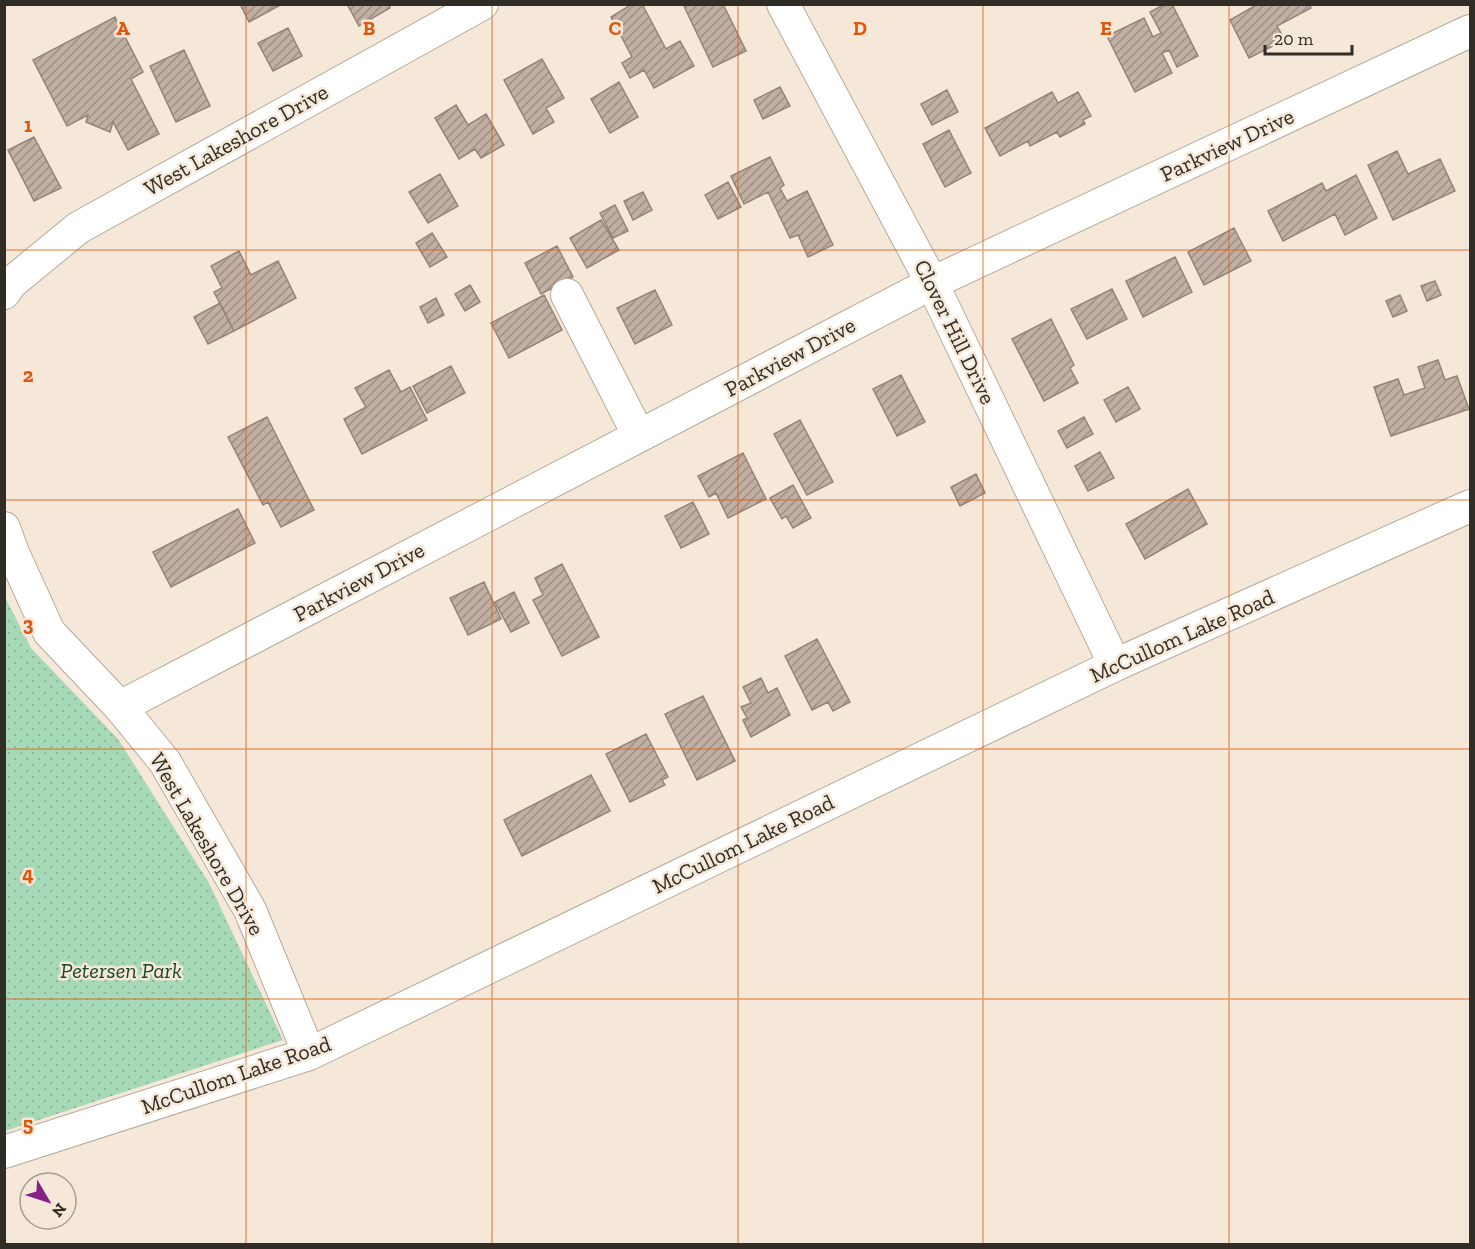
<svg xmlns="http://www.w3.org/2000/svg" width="1475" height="1249" viewBox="0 0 1475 1249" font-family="'Zilla Slab',serif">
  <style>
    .green { fill: url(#green-dots) }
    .building { fill: url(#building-hatch); stroke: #948379; stroke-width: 1.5 }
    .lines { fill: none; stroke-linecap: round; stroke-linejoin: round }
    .minor-casing { stroke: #b5a999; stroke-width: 34 }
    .minor { stroke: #fff; stroke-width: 32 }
    .grid { fill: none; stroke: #df570d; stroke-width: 1.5; stroke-opacity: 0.55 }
    .labels { text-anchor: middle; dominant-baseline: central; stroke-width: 5; stroke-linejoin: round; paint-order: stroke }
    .street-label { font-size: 22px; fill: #302c26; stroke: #f5e8d8 }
    .park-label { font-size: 22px; font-style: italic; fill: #16462c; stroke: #f5e8d8 }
    .grid-label { font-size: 20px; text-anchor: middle; font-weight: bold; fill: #df570d; stroke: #f5e8d8; stroke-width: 5; stroke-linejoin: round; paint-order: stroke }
  </style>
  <defs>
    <pattern id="green-dots" width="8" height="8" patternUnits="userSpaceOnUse" patternTransform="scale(1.5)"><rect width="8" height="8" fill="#a6d9b8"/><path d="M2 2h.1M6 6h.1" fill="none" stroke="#8fba9e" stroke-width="1.8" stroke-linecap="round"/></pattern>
    <pattern id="building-hatch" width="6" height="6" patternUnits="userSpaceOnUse" patternTransform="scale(1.5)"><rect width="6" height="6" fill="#c1afa4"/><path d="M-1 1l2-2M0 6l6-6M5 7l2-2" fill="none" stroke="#9d8f85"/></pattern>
  </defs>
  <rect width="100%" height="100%" fill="#f5e8d8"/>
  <path class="green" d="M4 595 31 648 118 739 209 883 283 1040 5 1131Z"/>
  <path class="building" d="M240 4H282L249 22Z
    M347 4H389L390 8 359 26Z
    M632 4H642L666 49 680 41 694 66 654 88 644 70 630 78 622 63 632 57 611 17Z
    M683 4H723L746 51 713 67Z
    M1165 4H1172L1198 56 1177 67 1169 50 1162 53 1172 73 1135 92 1107 36 1144 18 1153 37 1161 33 1150 12Z
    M1258 4H1309L1311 8 1277 26 1285 40 1249 58 1230 20Z
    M115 17 143 72 131 79 159 134 128 150 113 122 110 132 86 122 88 115 67 126 33 60Z
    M288 28 302 56 273 71 258 43Z
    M184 50 210 106 176 122 150 66Z
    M542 59 564 98 546 108 554 122 533 134 504 80Z
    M619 82 638 117 610 133 591 99Z
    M780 87 790 106 763 119 754 100Z
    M947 90 958 112 932 125 921 104Z
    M1052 92 1058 103 1078 92 1091 116 1083 120 1085 124 1060 137 1057 132 1030 146 1028 141 1000 156 985 128Z
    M456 105 468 125 486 114 504 145 481 158 475 149 459 159 435 118Z
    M949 130 971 173 945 187 923 144Z
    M34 137 61 188 34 201 8 150Z
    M1397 151 1408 174 1440 159 1455 191 1393 220 1368 165Z
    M770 157 784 185 780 188 787 201 807 191 833 245 808 257 798 235 790 238 768 192 744 204 731 176Z
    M440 174 458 206 428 223 409 192Z
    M1356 175 1377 218 1345 235 1335 214 1283 241 1268 211 1322 183 1326 191Z
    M728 182 741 207 718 219 705 195Z
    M643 192 652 210 633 220 624 201Z
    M615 205 628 231 613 238 600 213Z
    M601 220 619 250 587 268 570 238Z
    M1234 228 1251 261 1204 285 1188 252Z
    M432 233 447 257 430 267 416 243Z
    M557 246 573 277 541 294 525 263Z
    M239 251 251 275 278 261 296 298 234 331 214 292 222 288 211 266Z
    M1175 257 1192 292 1143 317 1126 281Z
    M1435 281 1441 295 1427 301 1421 286Z
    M470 285 480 302 465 311 455 294Z
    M1112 289 1127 319 1087 339 1071 309Z
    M655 290 672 325 635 344 617 308Z
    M544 295 562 330 509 358 491 323Z
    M1400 295 1407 311 1393 317 1386 301Z
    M436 298 444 315 428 323 420 307Z
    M220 303 234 331 208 344 194 317Z
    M1051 319 1074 365 1070 368 1078 383 1044 401 1012 339Z
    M1438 360 1445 380 1457 376 1469 409 1391 436 1374 387 1398 379 1404 395 1425 388 1418 367Z
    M451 366 465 393 427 413 413 386Z
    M389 370 401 392 410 387 427 420 362 454 344 419 366 407 355 388Z
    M901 375 925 422 897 436 873 389Z
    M1128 387 1140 409 1116 422 1104 400Z
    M267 417 314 510 281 527 268 502 263 505 228 437Z
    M1084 417 1093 434 1067 448 1058 431Z
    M800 420 833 482 807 495 774 434Z
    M1100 452 1114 478 1088 491 1075 466Z
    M743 453 766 499 728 518 716 493 709 497 698 476Z
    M976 474 985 493 960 506 951 487Z
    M793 485 811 518 793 528 786 516 782 519 770 498Z
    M1188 489 1207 524 1145 559 1126 524Z
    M693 502 709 534 681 548 665 516Z
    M238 509 255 543 171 587 153 552Z
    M562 564 599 637 562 656 533 600 543 595 535 578Z
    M484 582 501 619 468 635 450 598Z
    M514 592 529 623 511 632 495 602Z
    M817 639 850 702 833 711 828 702 812 710 785 656Z
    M761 678 768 693 777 688 790 715 751 737 743 720 747 718 741 707 751 703 743 687Z
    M703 696 735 761 697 780 665 714Z
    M646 734 668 777 662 780 665 785 630 802 606 754Z
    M591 775 610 811 522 856 504 820Z"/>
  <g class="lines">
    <g class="minor-casing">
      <path id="minor" d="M783 4 932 283 1115 665
        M4 293 10 284 78 228 482 4
        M567 295 639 436
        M4 528 13 553 49 632 120 707 165 762 250 910 309 1054
        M120 707 932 283 1470 31
        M4 1152 309 1054 1115 665 1470 506"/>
    </g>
    <use href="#minor" class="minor"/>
  </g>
  <path class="grid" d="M246 4V1244M492 4V1244M738 4V1244M983 4V1244M1229 4V1244M4 250H1470M4 500H1470M4 749H1470M4 999H1470"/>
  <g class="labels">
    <g class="street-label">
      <text transform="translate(236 140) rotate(-29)">West Lakeshore Drive</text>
      <text transform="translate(1227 145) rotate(-25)">Parkview Drive</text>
      <text transform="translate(955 332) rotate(64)">Clover Hill Drive</text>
      <text transform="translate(790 357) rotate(-28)">Parkview Drive</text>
      <text transform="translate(359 582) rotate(-28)">Parkview Drive</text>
      <text transform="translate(1182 636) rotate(-24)">McCullom Lake Road</text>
      <text transform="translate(207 844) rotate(60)">West Lakeshore Drive</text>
      <text transform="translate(743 844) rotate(-26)">McCullom Lake Road</text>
      <text transform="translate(236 1075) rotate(-19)">McCullom Lake Road</text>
    </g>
    <g class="park-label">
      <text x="121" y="970">Petersen Park</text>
    </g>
  </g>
  <g class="grid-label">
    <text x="123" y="35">A</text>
    <text x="369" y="35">B</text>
    <text x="615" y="35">C</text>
    <text x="860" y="35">D</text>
    <text x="1106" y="35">E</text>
    <text x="28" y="132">1</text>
    <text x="28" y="382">2</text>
    <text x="28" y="631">3</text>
    <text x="28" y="881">4</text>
    <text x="28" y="1131">5</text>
  </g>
  <rect width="1475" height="1249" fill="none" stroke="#302c26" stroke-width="12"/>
  <g transform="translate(48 1201) rotate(129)"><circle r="28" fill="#f5e8d8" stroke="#a69d91" stroke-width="1.5"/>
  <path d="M0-4.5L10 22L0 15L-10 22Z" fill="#861f86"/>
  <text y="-9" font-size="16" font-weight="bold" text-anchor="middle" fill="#302c26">N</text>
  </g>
  <path d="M1265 45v9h87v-9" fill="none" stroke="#302c26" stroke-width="3"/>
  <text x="1274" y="45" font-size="18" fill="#302c26" stroke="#f5e8d8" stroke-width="4.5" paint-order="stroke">20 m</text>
</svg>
